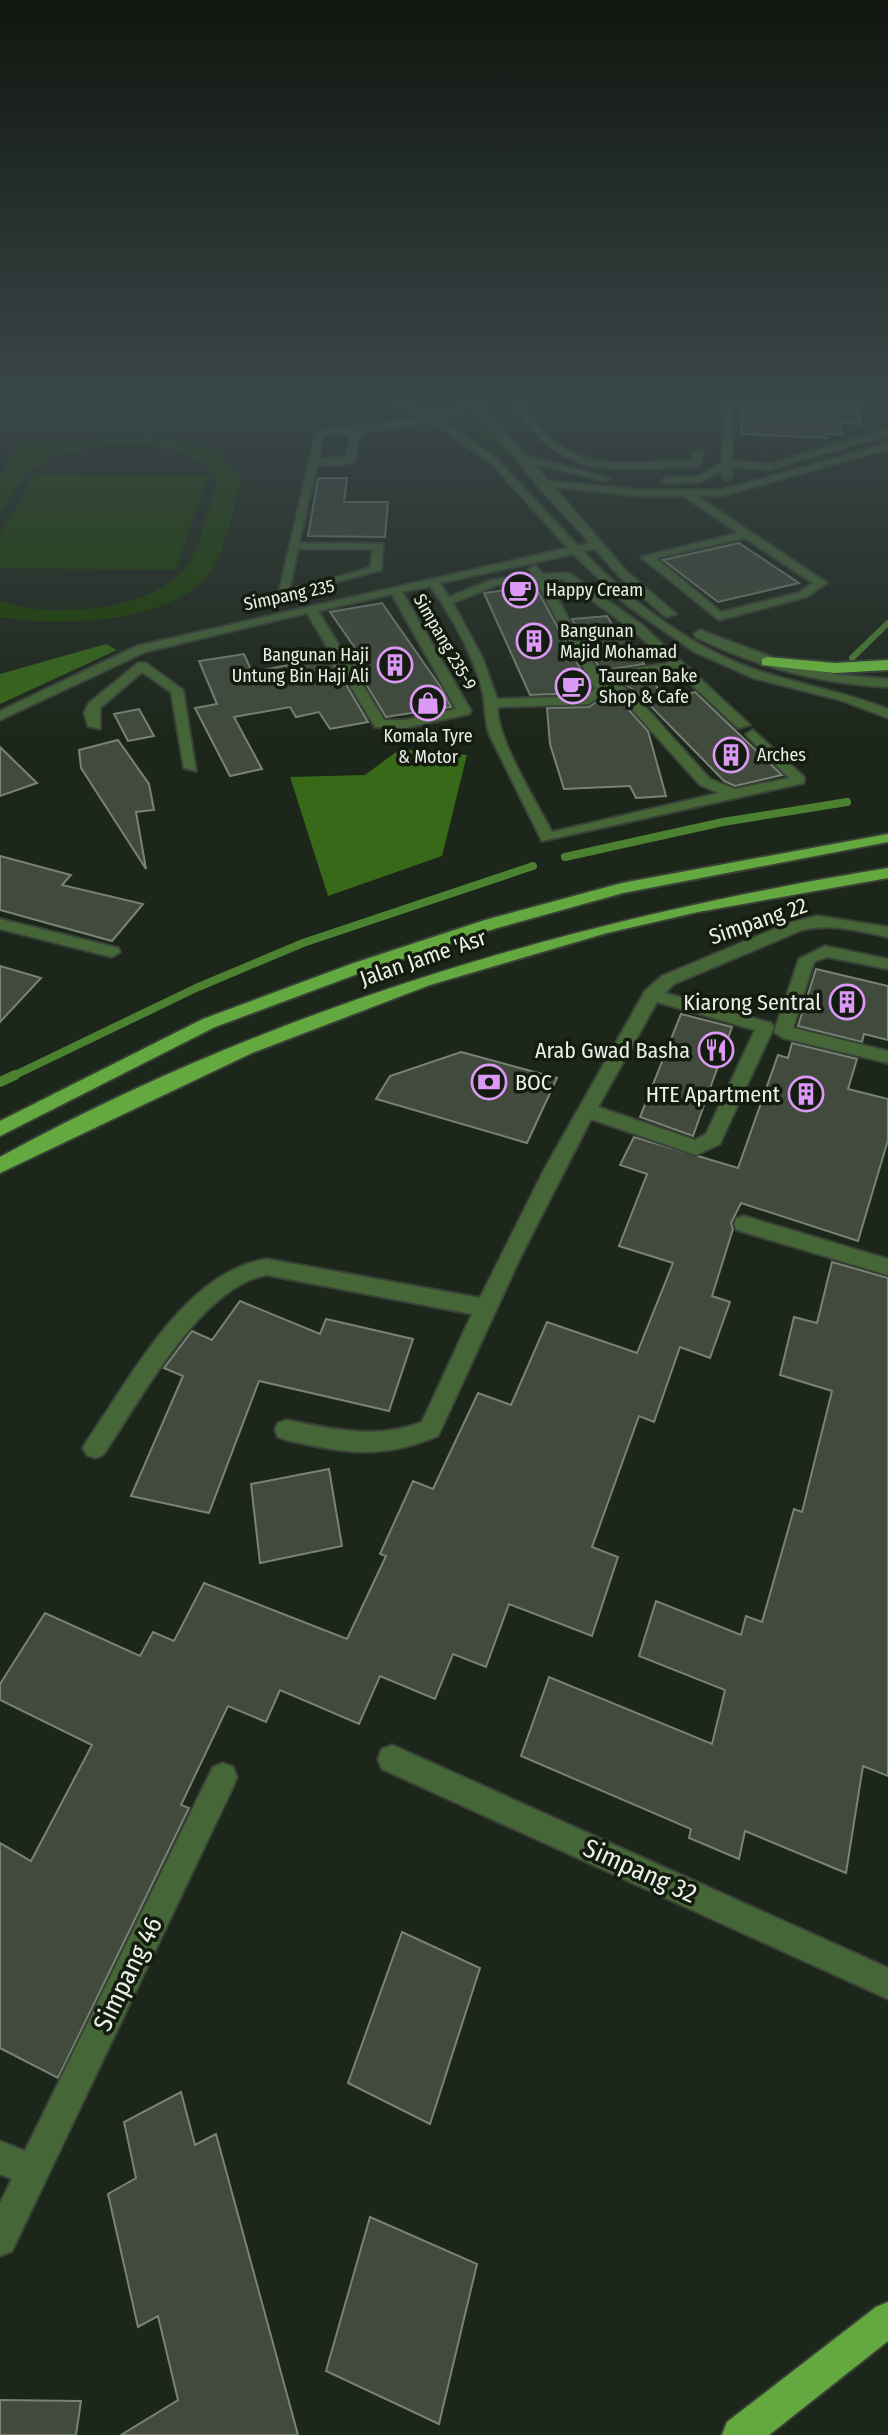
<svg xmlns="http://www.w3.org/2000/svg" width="888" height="2435" viewBox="0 0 888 2435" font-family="'Fira Sans Condensed',sans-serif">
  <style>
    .green { fill: #1b4101 }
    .forest { fill: #376918 }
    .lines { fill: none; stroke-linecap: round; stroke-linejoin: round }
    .stream-far2 { stroke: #4d8132; stroke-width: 6 }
    .stream-far1 { stroke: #4d8132; stroke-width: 8 }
    .stream { stroke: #4d8132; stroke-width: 10 }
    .building { fill: #414a3d; stroke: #798375; stroke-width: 2 }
    .minor-casing { stroke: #3a4237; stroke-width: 4 }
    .major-casing { stroke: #3a4237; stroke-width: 4 }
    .highway-casing { stroke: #3a4237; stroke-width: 4 }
    .minor { fill: #456636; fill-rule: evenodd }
    .major { fill: #64a93f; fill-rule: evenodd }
    .highway { fill: #70c340; fill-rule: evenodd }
    .labels { text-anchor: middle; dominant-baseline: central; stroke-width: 7; stroke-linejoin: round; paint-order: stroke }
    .far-poi-label { font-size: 18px; fill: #eaf0e8; stroke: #141c10; text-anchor: start }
    .far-street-label { font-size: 18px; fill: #eaf0e8; stroke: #141c10 }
    .street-label { font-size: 22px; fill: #eaf0e8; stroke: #141c10 }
    .poi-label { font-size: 22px; fill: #eaf0e8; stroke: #141c10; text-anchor: end }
    .near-street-label { font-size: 26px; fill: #eaf0e8; stroke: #141c10 }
  </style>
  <rect width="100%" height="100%" fill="#1d261a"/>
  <path class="green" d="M468 407 516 460 464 423 446 418Z
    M148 437C185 441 223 444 241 480 233 507 228 538 216 563 186 624 57 628 0 617V600C46 621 161 610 189 563 203 540 208 507 217 481 193 430 70 439 31 470 17 482 9 500 0 515V475L19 445C62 445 104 438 148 437Z
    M36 474 209 475 175 570 0 568V534Z"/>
  <path class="forest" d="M106 644 117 650 0 704V674Z
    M400 749 467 755 442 856 328 896 290 777 365 775Z"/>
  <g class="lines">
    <path class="stream-far2" d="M852 658 888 623"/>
    <path class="stream-far1" d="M565 857 723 822 847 802
      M11 1077 196 988 303 943 533 866"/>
    <path class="stream" d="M0 1082 15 1075"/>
  </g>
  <path class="building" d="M740 397 856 398 861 424 840 423 842 435 826 434 827 438 742 434Z
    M318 478H347L344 502H388L385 537 308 536Z
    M739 543 799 583 718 602 663 560Z
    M535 586 591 688 585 693 530 695 484 593Z
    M382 603 442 689 451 707 386 717 347 653 357 651 330 612Z
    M607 616 613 626H621L644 664 601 671 572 619Z
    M244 654 252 672 330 657 368 722 330 729 319 712 296 717 290 707 234 717 262 769 230 776 195 708 217 704 199 661Z
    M651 677 664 699 695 692 782 775 735 786 724 781 637 692 620 682Z
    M608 693 619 699 648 731 666 796 636 798 630 786 564 789 550 744 547 708 589 707Z
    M139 709 154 736 128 741 114 714Z
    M118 740 149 784 154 810 136 812 146 869 81 768 79 750Z
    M0 747 37 783 0 796Z
    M0 856 71 875 62 885 143 904 112 941 0 910Z
    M0 966 41 978 0 1022Z
    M816 969 888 986V1040L864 1034 862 1042 798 1026Z
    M681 1014 732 1027 693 1136 640 1117Z
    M792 1043 857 1059 848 1089 888 1099V1140L858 1241 741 1203 731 1223 733 1229 712 1296 730 1302 710 1358 680 1347 654 1422 639 1416 592 1547 618 1557 592 1636 509 1604 486 1667 453 1654 435 1699 380 1676 359 1724 280 1690 266 1722 228 1706 181 1805 189 1808 58 2078 0 2048V1843L31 1861 92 1745 0 1700V1684L45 1613 140 1656 153 1632 174 1641 204 1583 347 1639 386 1556 380 1554 413 1481 433 1489 478 1393 511 1405 547 1322 637 1353 673 1263 619 1246 647 1174 620 1165 634 1137 738 1168 778 1055 788 1058Z
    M461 1052 557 1078 527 1143 376 1099 390 1076Z
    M832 1262 888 1278V1776L863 1766 846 1873 745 1831 739 1859 689 1838 691 1829 521 1756 549 1677 712 1744 725 1690 639 1656 656 1601 741 1635 746 1616 762 1622 794 1509 802 1512 832 1391 780 1375 794 1317 817 1323Z
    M240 1301 320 1334 326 1319 413 1339 389 1411 259 1381 209 1513 131 1496 183 1376 164 1368 192 1331 212 1340Z
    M329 1469 342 1546 260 1563 251 1484Z
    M402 1932 480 1968 430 2124 348 2083Z
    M181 2092 195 2145 216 2134 298 2435H121L178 2400 158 2316 138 2327 108 2194 136 2178 124 2122Z
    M370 2217 477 2264 439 2424 326 2371Z
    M0 2400 81 2401 76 2435H0Z"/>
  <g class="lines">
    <g class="minor-casing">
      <path id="minor" d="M0 397H12L0 400Z
        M65 397H326L328 399 323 402 70 400Z
        M383 397H394L435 415 454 408 466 397H475L526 456 610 478 605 481 534 464 548 481 639 490H722L888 443V449L722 496H697L827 583 806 597 719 620 641 557 738 533 684 496H639L554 487 627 572 676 614 666 617 619 576 595 549 583 551C631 603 697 652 765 673 806 686 848 693 888 709V718L840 700 753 678 695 652 628 606 573 554 440 583 449 597 491 580 533 575 529 569 535 566 543 574 569 573 642 625 750 725 738 728 676 670 611 680 631 691 710 779 735 789 789 778 748 737 746 734 753 730 804 777V783L542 841 490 736C484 721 486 708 483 693 474 656 452 616 430 586L402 592 471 711 469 714 405 728 375 727 307 613 145 652 0 720V711L137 646 568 548 490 462 432 422 361 433 354 461 344 465H317L299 543 383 544 381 570 278 597 316 431 425 418ZM471 404 537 485 590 543 578 546 496 458 441 419ZM351 434 346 457 318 459 323 436ZM745 538 813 583 798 593 721 612 656 558ZM298 549H373L370 568 289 590ZM563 579 634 631 669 663 599 674 547 580ZM536 581 595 689 586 696 497 699 483 659 453 603 497 585ZM392 594 456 709 405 720H384L318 611ZM608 689 621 697 700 785 719 793 552 832C538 805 494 734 498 707L589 704Z
        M507 397H515C570 476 605 464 692 460L694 452 699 449 704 452 701 463 696 466C603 470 563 482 507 397Z
        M723 397H732V461L769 464 888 429V435L769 470 732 467V477L727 480 722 477V471L700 482 661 483 665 478 698 476 722 463Z
        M700 630 795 666 840 675 888 679V687C820 684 757 667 696 637L694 634Z
        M138 663H146L183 690 196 771 184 768 171 692 142 672 100 708V729L88 726 84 713 89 703Z
        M818 916 888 927V937C859 931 831 923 802 930L674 984 665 993 771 1023 774 1027 722 1139 720 1144 696 1155 591 1119 521 1256 438 1436C381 1460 345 1453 286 1440L278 1437 275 1430 278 1423 286 1420C332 1429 376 1440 422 1422L472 1314 267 1275C200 1286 140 1402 103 1455L95 1458 87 1455 83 1448 87 1441C131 1378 185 1271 267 1259L480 1298 544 1170 645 991 662 976 791 922ZM657 1002 755 1030 706 1134 695 1140 598 1107Z
        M0 919 118 948 120 952 112 957 0 929Z
        M825 946 888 959V969L827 957 814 962 793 1028 888 1051V1063L783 1038 774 1032 799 959Z
        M744 1216 888 1259V1275L737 1230 734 1224 737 1218Z
        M392 1745 888 1968V1999L382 1769 378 1759 382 1749Z
        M223 1763 233 1767 237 1777 233 1787 12 2251 0 2256V2203L12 2179 0 2174V2141L25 2151 213 1767Z"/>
    </g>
    <g class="major-casing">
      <path id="major" d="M888 834V842L623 893 497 928 363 972 215 1027 0 1136V1121L203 1019 351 964 485 920 622 883Z
        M888 868V878L698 912 607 933 430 985 252 1053 0 1173V1157C276 1006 579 918 888 868Z
        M888 2302V2341L769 2435H722L727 2422 876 2307Z"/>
    </g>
    <g class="highway-casing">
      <path id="highway" d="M767 657 835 663 888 660V670L835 673 762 665V659Z"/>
    </g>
    <use href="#minor" class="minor"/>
    <use href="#major" class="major"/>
    <use href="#highway" class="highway"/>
  </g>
  <linearGradient id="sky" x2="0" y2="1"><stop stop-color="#10150e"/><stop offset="0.54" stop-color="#3a4749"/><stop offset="1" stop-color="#3a4749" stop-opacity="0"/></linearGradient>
  <rect width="888" height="738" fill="url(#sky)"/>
  <defs>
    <g id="cafe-ring" transform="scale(1.8)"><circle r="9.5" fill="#141c10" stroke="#db99f5" stroke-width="1.5"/><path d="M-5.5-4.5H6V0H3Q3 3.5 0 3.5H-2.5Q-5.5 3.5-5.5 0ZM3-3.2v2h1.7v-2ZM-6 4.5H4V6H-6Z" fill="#db99f5"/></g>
    <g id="building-ring" transform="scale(1.8)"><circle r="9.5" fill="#141c10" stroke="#db99f5" stroke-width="1.5"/><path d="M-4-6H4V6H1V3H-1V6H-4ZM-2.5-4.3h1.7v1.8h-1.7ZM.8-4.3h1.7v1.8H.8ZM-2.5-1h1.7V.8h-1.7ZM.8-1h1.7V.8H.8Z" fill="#db99f5"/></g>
    <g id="shop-ring" transform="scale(1.8)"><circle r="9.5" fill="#141c10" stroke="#db99f5" stroke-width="1.5"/><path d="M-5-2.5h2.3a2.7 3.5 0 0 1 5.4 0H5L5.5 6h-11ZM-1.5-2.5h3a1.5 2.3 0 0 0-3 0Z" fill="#db99f5"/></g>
    <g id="restaurant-ring" transform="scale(1.8)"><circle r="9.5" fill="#141c10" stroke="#db99f5" stroke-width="1.5"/><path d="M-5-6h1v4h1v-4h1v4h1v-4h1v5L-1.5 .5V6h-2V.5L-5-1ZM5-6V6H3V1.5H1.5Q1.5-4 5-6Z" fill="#db99f5"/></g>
    <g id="bank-ring" transform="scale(1.8)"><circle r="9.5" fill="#141c10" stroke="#db99f5" stroke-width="1.5"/><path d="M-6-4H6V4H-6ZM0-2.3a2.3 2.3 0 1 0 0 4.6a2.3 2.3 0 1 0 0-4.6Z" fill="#db99f5"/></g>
  </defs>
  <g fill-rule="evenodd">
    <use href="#cafe-ring" x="520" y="590"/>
    <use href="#building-ring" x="534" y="641"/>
    <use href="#building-ring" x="395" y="665"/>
    <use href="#cafe-ring" x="573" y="686"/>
    <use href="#shop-ring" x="428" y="703"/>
    <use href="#building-ring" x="731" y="755"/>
    <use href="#building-ring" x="847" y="1002"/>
    <use href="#restaurant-ring" x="716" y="1050"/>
    <use href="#bank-ring" x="489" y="1082"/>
    <use href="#building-ring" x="806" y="1094"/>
  </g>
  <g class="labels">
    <g class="far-poi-label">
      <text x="546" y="590">Happy Cream</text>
      <text x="560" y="631">Bangunan<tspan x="560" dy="21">Majid Mohamad</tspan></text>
      <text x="369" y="655" text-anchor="end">Bangunan Haji<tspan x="369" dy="21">Untung Bin Haji Ali</tspan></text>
      <text x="599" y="676">Taurean Bake<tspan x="599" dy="21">Shop &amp; Cafe</tspan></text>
      <text x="428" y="736" text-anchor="middle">Komala Tyre<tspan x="428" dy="21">&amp; Motor</tspan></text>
      <text x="757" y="755">Arches</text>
    </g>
    <g class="far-street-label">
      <text transform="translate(289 595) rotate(-12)">Simpang 235</text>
      <text transform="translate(445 642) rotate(60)">Simpang 235-9</text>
    </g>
    <g class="street-label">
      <text transform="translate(758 921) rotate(-19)">Simpang 22</text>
      <text transform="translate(423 958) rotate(-19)">Jalan Jame 'Asr</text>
    </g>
    <g class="poi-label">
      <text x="821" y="1002">Kiarong Sentral</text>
      <text x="690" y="1050">Arab Gwad Basha</text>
      <text x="515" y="1082" text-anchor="start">BOC</text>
      <text x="780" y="1094">HTE Apartment</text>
    </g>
    <g class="near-street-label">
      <text transform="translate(640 1871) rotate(24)">Simpang 32</text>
      <text transform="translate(128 1974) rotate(-64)">Simpang 46</text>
    </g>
  </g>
</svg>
